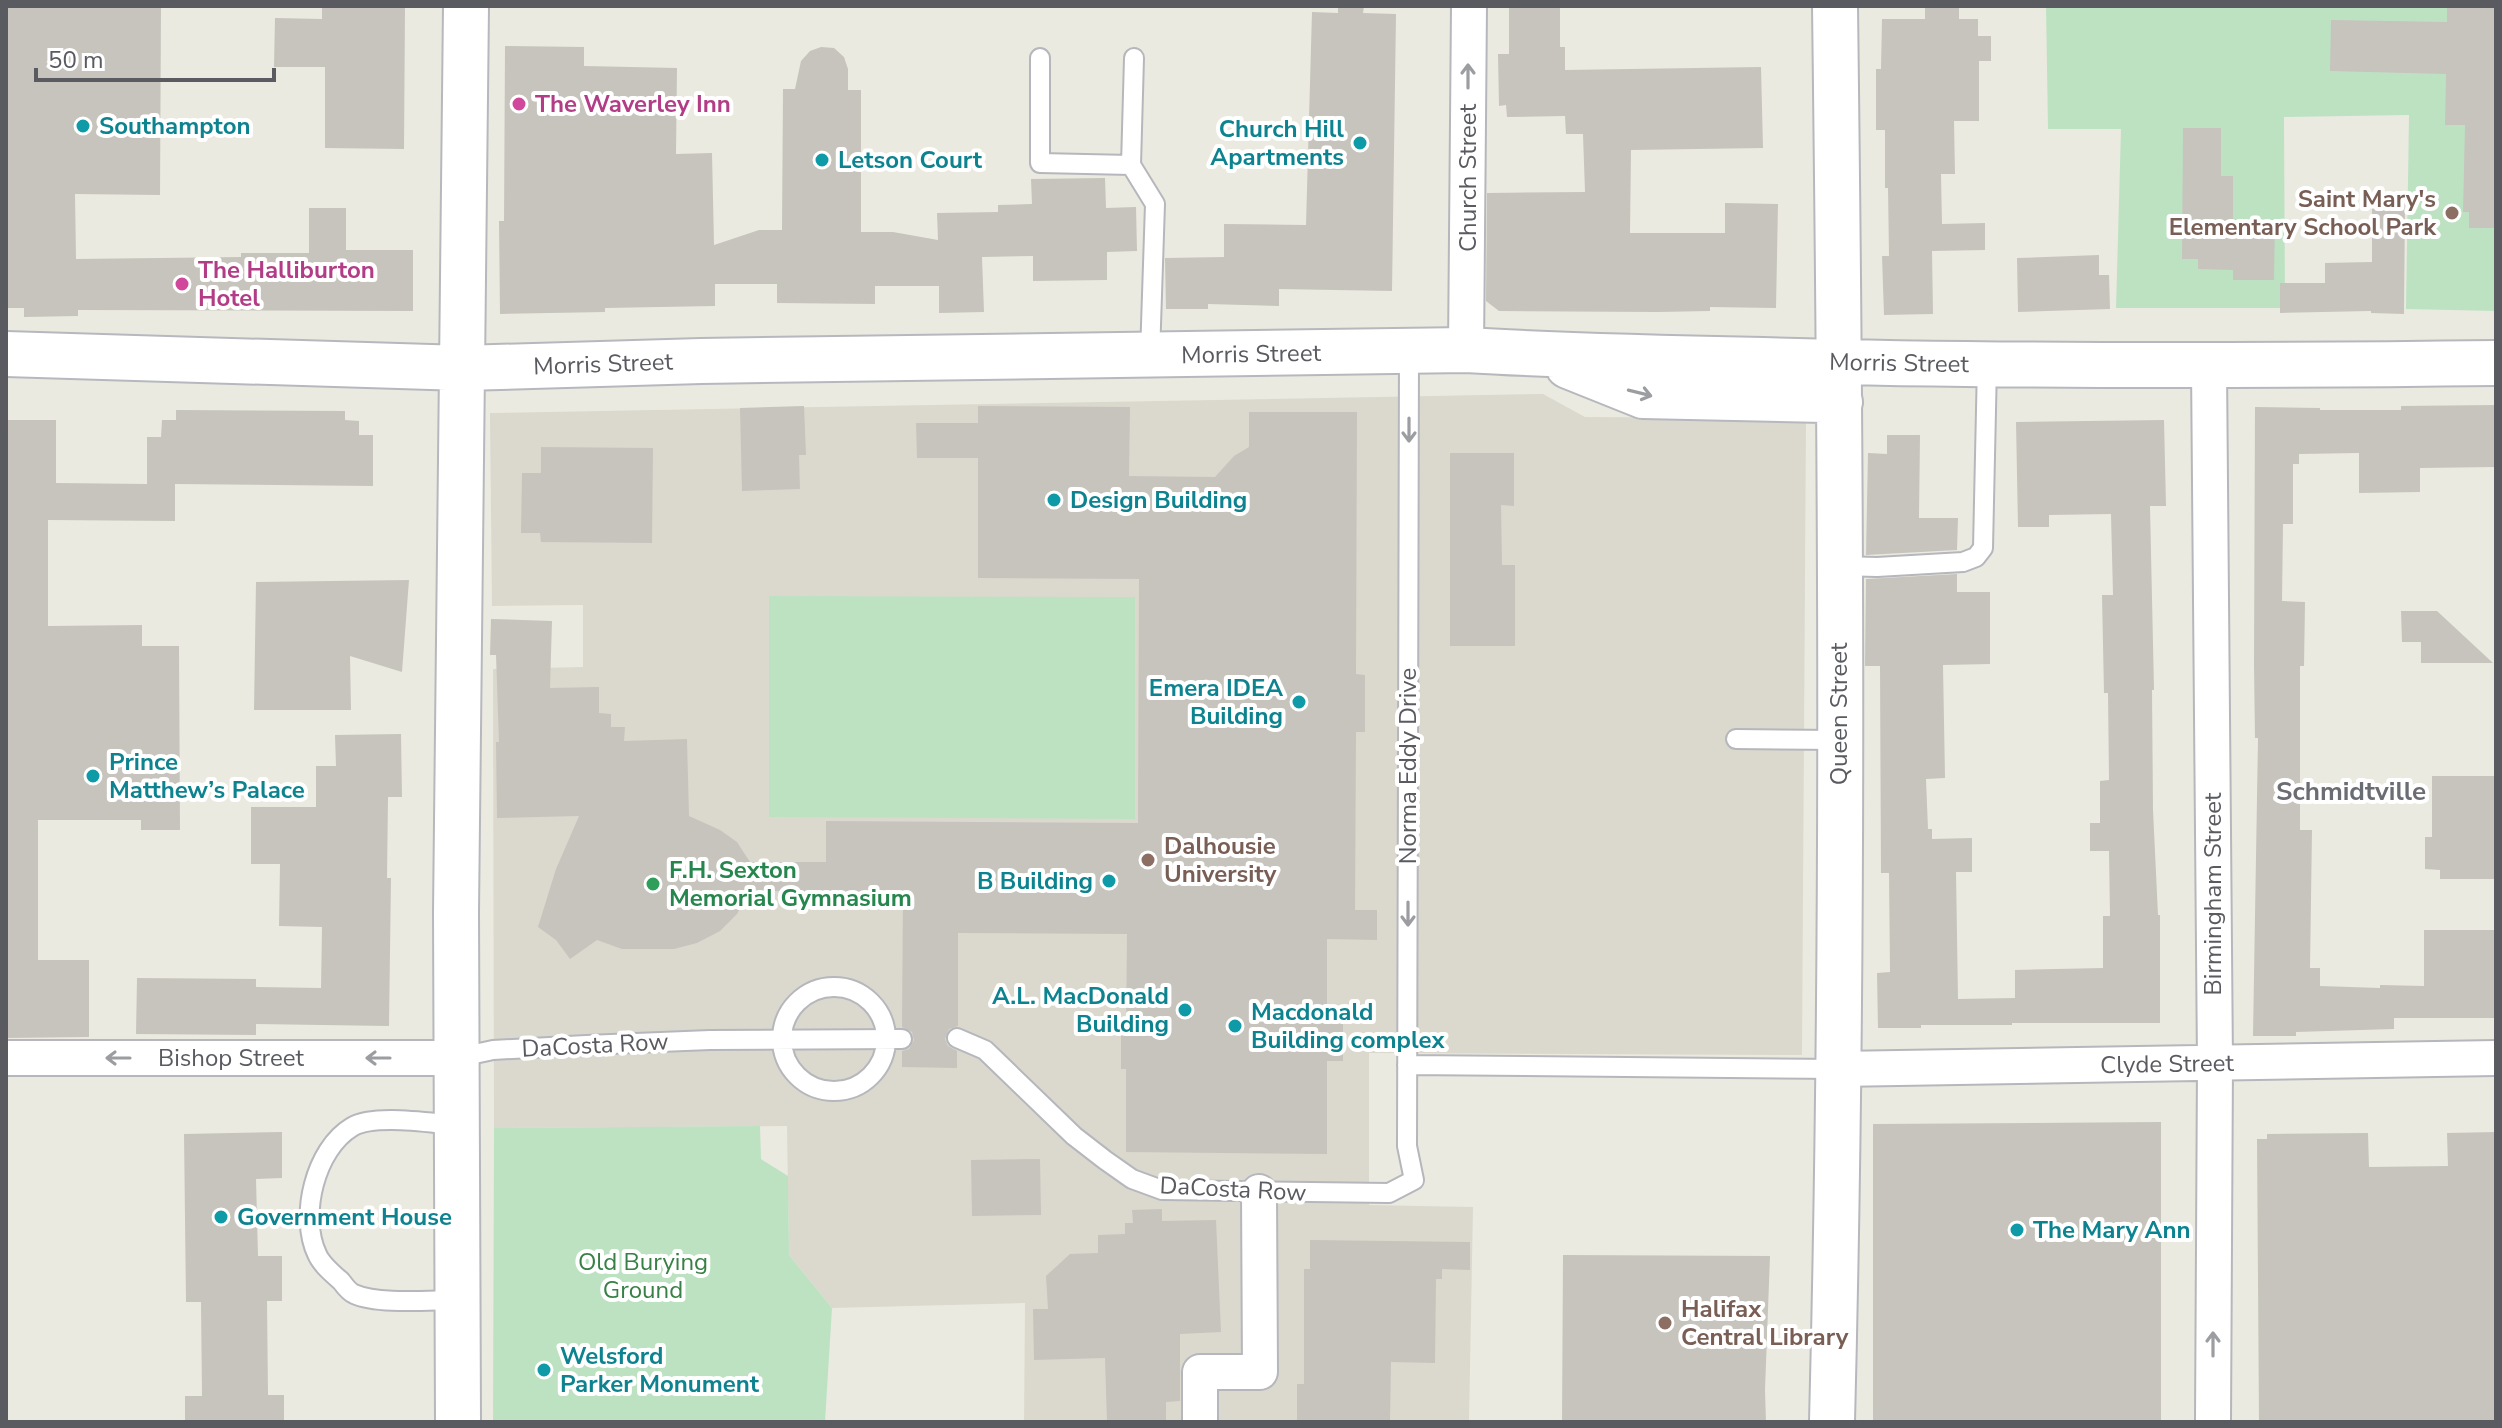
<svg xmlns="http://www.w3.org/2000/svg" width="2502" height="1428" viewBox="0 0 2502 1428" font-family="'Nunito Sans',sans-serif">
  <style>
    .education { fill: #dbd9ce }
    .green { fill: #bde2c2 }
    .building { fill: #c6c4bd }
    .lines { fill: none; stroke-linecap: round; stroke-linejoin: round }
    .lane-casing { stroke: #b6b7bc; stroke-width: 22 }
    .street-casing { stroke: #b6b7bc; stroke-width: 38 }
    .secondary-casing { stroke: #b6b8be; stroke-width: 48 }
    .lane { stroke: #fff; stroke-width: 18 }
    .street { stroke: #fff; stroke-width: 34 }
    .secondary { stroke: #fff; stroke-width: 44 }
    .oneway { stroke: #9b9da0 }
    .hotel-dot { fill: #d1479c; stroke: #fff; stroke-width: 3 }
    .culture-dot { fill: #0f9aa8; stroke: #fff; stroke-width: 3 }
    .education-dot { fill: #8d6e63; stroke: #fff; stroke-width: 3 }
    .leisure-dot { fill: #2e9e5b; stroke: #fff; stroke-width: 3 }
    .labels { text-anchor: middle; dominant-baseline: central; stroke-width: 8; stroke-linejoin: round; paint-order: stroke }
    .hotel-label { font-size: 24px; font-weight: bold; fill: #b23c85; stroke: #fff; text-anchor: start }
    .culture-label { font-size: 24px; font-weight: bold; fill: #0d838f; stroke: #fff; text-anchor: start }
    .street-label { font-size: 24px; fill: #595b60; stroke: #fff }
    .education-label { font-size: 24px; font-weight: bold; fill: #785e54; stroke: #fff; text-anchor: start }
    .leisure-label { font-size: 24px; font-weight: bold; fill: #27864d; stroke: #fff; text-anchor: start }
    .park-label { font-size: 24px; fill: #388045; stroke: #fff }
    .neighbourhood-label { font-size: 26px; font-weight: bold; fill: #6a6d72; stroke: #fff }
  </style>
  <rect width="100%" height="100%" fill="#ebeae0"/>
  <path class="education" d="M1543 394 1585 417 1806 418 1802 1055 1369 1053V1205L1473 1207 1469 1422H1024L1025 1303 832 1308 789 1255 787 1126 494 1128 493 669 583 667V605L492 606 490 413Z"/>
  <path class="green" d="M2046 6H2496V311L2406 309 2409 115 2284 117 2285 308H2116L2121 129H2048Z
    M769 596 1135 597V819L769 817Z
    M760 1126 761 1159 788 1176 789 1255 832 1308 825 1422H493L494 1128Z"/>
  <path class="building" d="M6 6H161L160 195 75 194 76 259 241 257V253H309V208H346V250H413V311L78 310V316L24 317V308H6Z
    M322 6H405L404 149 325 148V67H274L275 18 322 19Z
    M1338 6H1364L1363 13 1396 14 1392 291 1279 289V306L1208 304V309H1166L1165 258 1224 257V224L1306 225 1312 12 1338 13Z
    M1509 6H1560V47H1565V70L1761 67 1763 148 1631 150 1630 233H1725V203L1778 204 1776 308 1710 307V311L1658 312 1499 311 1486 301 1487 193 1585 192 1583 134H1566L1565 116 1507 117 1506 105 1499 106 1498 54H1509Z
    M1925 6H1959V19H1978V36H1991V61H1979V121H1954L1955 174H1941L1942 224 1985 223V250L1932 251 1933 314 1884 315 1882 256H1889L1888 188H1885V130H1876V69H1881L1882 19H1925Z
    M2447 6H2496V228H2469V212H2463L2465 125H2445L2446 74 2330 71 2331 20 2447 22Z
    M505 46 584 47V66L677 68 676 154 712 153 714 245 759 230H782L783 89H795L801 61 810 51 821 47 834 48 844 57 848 69V90H861V232H893L938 240 937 213 998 212V205L1032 204 1031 179 1105 178 1106 208 1136 207 1137 251 1107 252V280L1033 281V256L982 257 984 312 939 313V286H875V304L777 303V284H715V306L605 308V312L500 314 499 221H504Z
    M2183 128H2221V176H2233V219H2275L2274 280H2233V270L2198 269V259H2182Z
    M2372 204H2405L2404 314 2371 313V311L2280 313V283H2325V263L2372 262Z
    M2099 255V275H2109L2110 309 2018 312 2017 258Z
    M2496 405V467L2420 468V492L2359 493V453L2299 454V464H2293V524H2283L2282 601 2305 602 2304 666H2300V830H2312L2310 968H2320V986L2380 988V985L2424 986V930H2496V1018H2394V1029L2296 1032V1036H2253L2258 738H2255L2254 665 2255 407 2320 408V410H2401V406Z
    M804 406 806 455H799L800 489 742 491 740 408Z
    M978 406 1130 407 1129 476 1215 477 1234 456 1249 447V412H1357L1356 674 1365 675V732H1356L1355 910H1377V940L1327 939V1020L1343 1021V1061H1327V1154L1126 1152V1069H1121V1031H1126L1127 934 958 933V1026L949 1029 945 1039 948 1046 957 1051V1068L902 1067V1051L909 1049 914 1040 912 1032 902 1027 903 892 750 891 737 914 720 931 697 943 674 949H622L597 940 570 959 556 940 538 927 556 869 579 816 497 818 496 742H499L496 655H490L491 619 552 621 550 688 599 687V713L611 714V727H625L624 741 687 739 689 816 720 830 737 842 750 862H826V821L1138 823 1139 579 978 578V458H917L916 423H978Z
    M176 410 345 411V420L359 421V435H373V486L175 484V521L48 520V626L142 625V646H179L180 830H141V820H38V960H89V1037L6 1038V420H56V483L147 484V437H161L162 420H176Z
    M2164 420 2166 506H2150L2154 690H2152L2153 810 2158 915H2160V1023H2012V1025H1921V1028H1878L1877 973 1890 972 1889 873H1881L1880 666H1865L1866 579 1957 574V592H1990V664L1943 665 1945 778 1926 779 1928 829H1932V839L1972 838V872H1956L1958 999 2015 998V970L2103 968V916H2110L2109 851H2090V823H2100V781L2109 780 2108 693H2104L2102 595H2113L2111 514 2049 515V527H2018L2016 422Z
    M1887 435H1920L1919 518H1958L1957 550 1866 555 1868 453 1887 454Z
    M541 447 653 448 652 543 541 542 540 533H521L522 473H541Z
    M1450 453H1514V506L1501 505 1502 565H1515V646H1450Z
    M409 580 402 672 350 656 351 710H254L256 582Z
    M2401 611H2437L2493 663H2421V642H2402Z
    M401 734 402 797H388L387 878H391L389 1026 256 1024V1035L136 1034 137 978 256 979V987L321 988 322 927 279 926 280 864H251V807H316V766H336L335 735Z
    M2432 776H2496V879H2440V870L2425 869V837H2432Z
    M2161 1122V1422H1873V1124Z
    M282 1132V1178L256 1179 258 1256H282V1301H267L268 1395H284V1422H185V1396H202L201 1302H186L184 1134Z
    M2496 1132V1422H2259L2257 1139H2267V1134L2368 1133 2369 1167 2448 1166 2447 1133Z
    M1040 1159 1041 1215 972 1216 971 1160Z
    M1162 1209V1221L1216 1220 1221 1332 1180 1334V1401L1166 1402V1422H1107L1105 1358 1034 1360 1033 1309H1048L1046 1276 1070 1254 1098 1253V1235L1125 1234V1223H1133L1132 1210Z
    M1310 1240 1470 1242V1270L1442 1269V1279H1436L1435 1363 1391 1362 1390 1422H1297V1384H1304V1269H1310Z
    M1563 1255 1770 1256 1765 1390 1766 1422H1562Z"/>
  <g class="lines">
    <g class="lane-casing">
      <path id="lane" d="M1040 58V163L1131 165 1155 204 1150 355
        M1131 165 1134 58
        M1839 566 1877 567 1963 562 1976 557 1983 548 1987 364
        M1736 739 1839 740
        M782 1039a52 52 0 1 1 104 0a52 52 0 1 1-104 0Z
        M957 1038 985 1050 1074 1136 1105 1160 1132 1179 1162 1190 1389 1193 1414 1180 1407 1146 1409 352
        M456 1058 493 1050 586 1045 710 1040 902 1039
        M1407 1065 1838 1069
        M455 1125C429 1123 374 1114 352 1127 315 1149 299 1216 317 1254 321 1264 333 1274 341 1281 344 1285 349 1292 354 1294 378 1305 431 1300 458 1300"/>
    </g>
    <g class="street-casing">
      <path id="street" d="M1466 350 1469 6
        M2209 366 2215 1064 2213 1422
        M6 1058H456
        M1838 1069 2496 1058
        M1200 1422V1372H1260L1259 1192"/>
    </g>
    <g class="secondary-casing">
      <path id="secondary" d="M6 354 463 368 701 361 1466 350C1565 356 1664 358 1763 360 2007 367 2252 366 2496 363
        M1568 366 1643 396 1824 400 1840 402
        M458 1422 456 912 466 6
        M1832 1422C1844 950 1841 478 1835 6"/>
    </g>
    <use href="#lane" class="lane"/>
    <use href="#street" class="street"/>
    <use href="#secondary" class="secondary"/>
  </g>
  <defs><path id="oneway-shaft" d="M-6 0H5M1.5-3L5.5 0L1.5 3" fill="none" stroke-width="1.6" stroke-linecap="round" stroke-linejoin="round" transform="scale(2)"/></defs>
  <g class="oneway">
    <use href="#oneway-shaft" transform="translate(1468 76) rotate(-90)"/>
    <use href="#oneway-shaft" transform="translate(1640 393) rotate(14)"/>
    <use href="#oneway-shaft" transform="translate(1409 430) rotate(90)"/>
    <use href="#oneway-shaft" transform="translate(1408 914) rotate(90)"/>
    <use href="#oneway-shaft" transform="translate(118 1058) rotate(180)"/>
    <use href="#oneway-shaft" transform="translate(378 1058) rotate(180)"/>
    <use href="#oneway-shaft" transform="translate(2213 1344) rotate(-90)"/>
  </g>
  <g class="hotel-dot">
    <circle cx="519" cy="104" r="8"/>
    <circle cx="182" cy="284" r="8"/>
  </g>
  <g class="culture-dot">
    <circle cx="83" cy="126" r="8"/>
    <circle cx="1360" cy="143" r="8"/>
    <circle cx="822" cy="160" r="8"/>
    <circle cx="1054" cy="500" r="8"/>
    <circle cx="1299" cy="702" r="8"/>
    <circle cx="93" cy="776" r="8"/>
    <circle cx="1109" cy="881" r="8"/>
    <circle cx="1185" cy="1010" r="8"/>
    <circle cx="1235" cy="1026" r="8"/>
    <circle cx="221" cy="1217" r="8"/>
    <circle cx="2017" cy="1230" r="8"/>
    <circle cx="544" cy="1370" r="8"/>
  </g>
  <g class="education-dot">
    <circle cx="2452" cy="213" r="8"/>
    <circle cx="1148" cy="860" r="8"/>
    <circle cx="1665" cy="1323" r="8"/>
  </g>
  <circle class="leisure-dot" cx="653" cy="884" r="8"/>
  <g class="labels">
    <g class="hotel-label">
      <text x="535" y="104">The Waverley Inn</text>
      <text x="198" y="270">The Halliburton<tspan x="198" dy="28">Hotel</tspan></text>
    </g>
    <g class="culture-label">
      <text x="99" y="126">Southampton</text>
      <text x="1344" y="129" text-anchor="end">Church Hill<tspan x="1344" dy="28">Apartments</tspan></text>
      <text x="838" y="160">Letson Court</text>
      <text x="1070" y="500">Design Building</text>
      <text x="1283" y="688" text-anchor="end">Emera IDEA<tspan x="1283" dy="28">Building</tspan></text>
      <text x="109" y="762">Prince<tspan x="109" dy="28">Matthew’s Palace</tspan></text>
      <text x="1093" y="881" text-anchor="end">B Building</text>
      <text x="1169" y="996" text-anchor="end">A.L. MacDonald<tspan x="1169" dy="28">Building</tspan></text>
      <text x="1251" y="1012">Macdonald<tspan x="1251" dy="28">Building complex</tspan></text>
      <text x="237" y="1217">Government House</text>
      <text x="2033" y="1230">The Mary Ann</text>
      <text x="560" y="1356">Welsford<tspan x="560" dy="28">Parker Monument</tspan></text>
    </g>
    <g class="street-label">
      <text transform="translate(1468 178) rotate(-90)">Church Street</text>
      <text transform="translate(1251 354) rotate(-1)">Morris Street</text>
      <text transform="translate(1899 363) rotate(1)">Morris Street</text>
      <text transform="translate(603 364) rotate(-2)">Morris Street</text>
      <text transform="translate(1839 714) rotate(-90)">Queen Street</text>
      <text transform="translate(1408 766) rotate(-90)">Norma Eddy Drive</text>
      <text transform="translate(2213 894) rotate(-90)">Birmingham Street</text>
      <text transform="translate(595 1045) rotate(-3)">DaCosta Row</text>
      <text x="231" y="1058">Bishop Street</text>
      <text transform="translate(2167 1064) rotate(-1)">Clyde Street</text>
      <text transform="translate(1233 1189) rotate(3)">DaCosta Row</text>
    </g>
    <g class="education-label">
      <text x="2436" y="199" text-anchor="end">Saint Mary's<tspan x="2436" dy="28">Elementary School Park</tspan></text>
      <text x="1164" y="846">Dalhousie<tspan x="1164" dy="28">University</tspan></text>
      <text x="1681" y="1309">Halifax<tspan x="1681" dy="28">Central Library</tspan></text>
    </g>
    <g class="leisure-label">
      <text x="669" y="870">F.H. Sexton<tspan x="669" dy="28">Memorial Gymnasium</tspan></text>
    </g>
    <g class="park-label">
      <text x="643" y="1262">Old Burying<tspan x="643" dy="28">Ground</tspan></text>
    </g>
    <g class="neighbourhood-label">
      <text x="2351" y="791">Schmidtville</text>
    </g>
  </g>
  <rect width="2502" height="1428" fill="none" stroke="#595b60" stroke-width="16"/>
  <path d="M36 68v12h238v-12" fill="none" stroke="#595b60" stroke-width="4"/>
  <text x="48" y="68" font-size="24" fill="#595b60" stroke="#ffffff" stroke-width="6" paint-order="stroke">50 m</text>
</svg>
